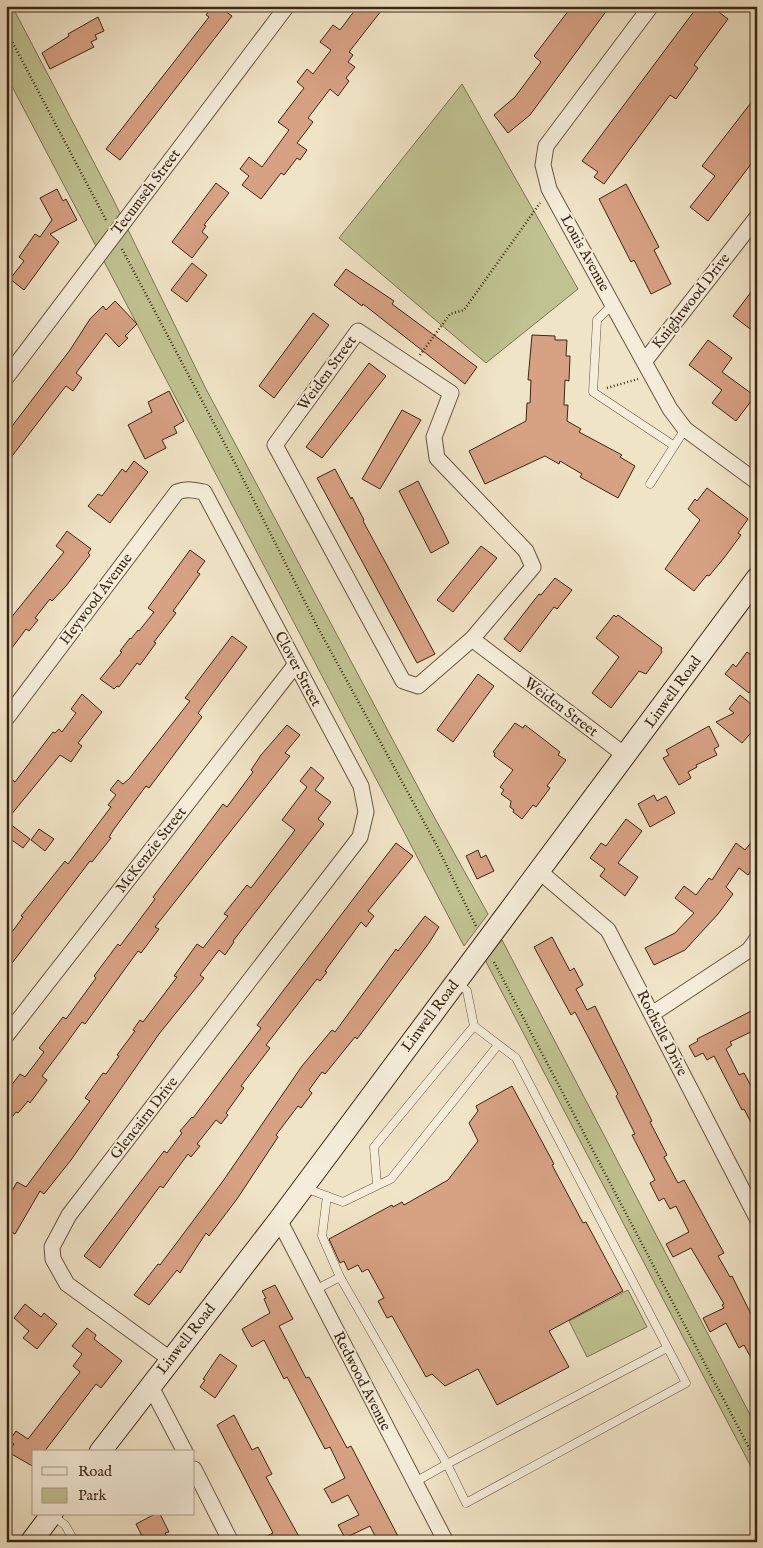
<svg xmlns="http://www.w3.org/2000/svg" width="763" height="1548" viewBox="0 0 763 1548" font-family="'IM FELL English',serif">
  <style>
    .green { fill: #c0c291; stroke: #7e7452 }
    .building { fill: #d7a183; stroke: #3b2713 }
    .lines { fill: none; stroke-linecap: round; stroke-linejoin: round }
    .service-casing { stroke: #685640; stroke-width: 9 }
    .minor-casing { stroke: #685640; stroke-width: 17 }
    .secondary-casing { stroke: #3b2713; stroke-width: 23 }
    .path { stroke: #3b2713; stroke-width: 2.5; stroke-dasharray: 1 2.5; stroke-linecap: butt }
    .service { stroke: #f5edda; stroke-width: 8 }
    .minor { stroke: #f5edda; stroke-width: 15 }
    .secondary { stroke: #f5edda; stroke-width: 21 }
    .labels { text-anchor: middle; dominant-baseline: central; stroke-width: 4; stroke-linejoin: round; paint-order: stroke }
    .street-label { font-size: 15px; fill: #3b2713; stroke: #f5edda }
  </style>
  <rect width="100%" height="100%" fill="#f0e4c6"/>
  <filter id="stains"><feTurbulence type="fractalNoise" baseFrequency=".004" numOctaves="4"/><feColorMatrix values="0 0 0 0 .2 0 0 0 0 .09 0 0 0 0 .02 0 0 0 .5 -.17"/></filter>
  <radialGradient id="worn" r=".72"><stop offset=".6" stop-color="#630" stop-opacity="0"/><stop offset="1" stop-color="#630" stop-opacity=".3"/></radialGradient>
  <path class="green" d="M6 6H12L112 197 206 389 427 804 488 914 464 946 6 75Z
    M462 84 578 289 486 363 339 238Z
    M502 940 757 1428V1478L485 960Z
    M628 1290 647 1327 587 1357 569 1321Z"/>
  <path class="building" d="M212 6H218L232 16 120 160 106 149 209 17 206 15Z
    M358 6H385L349 52 353 55 348 62 355 67 346 78 349 81 338 96 330 89 308 118 313 122 297 143 307 150 300 160 297 158 284 175 281 173 261 199 242 185 249 176 240 169 249 157 262 167 289 130 278 122 304 88 297 82 307 69 313 74 331 50 320 42 333 25 340 30Z
    M572 6H610L530 115 508 133 494 115 515 97 541 62 534 56Z
    M698 6H711L728 19 694 65 698 68 676 99 670 95 604 184 594 177 598 172 582 161Z
    M98 17 104 31 95 35 97 39 91 42 94 47 50 69 42 53 69 36 68 34Z
    M757 95V156L708 221 690 207 715 176 702 166Z
    M216 183 229 193 204 225 206 226 202 232 208 237 192 258 172 242Z
    M626 184 659 247 654 250 671 284 651 294 634 260 631 262 599 199Z
    M57 189 63 201 66 199 77 220 50 234 59 242 24 290 10 279 24 261 19 257 35 234 40 237 52 220 40 198Z
    M192 263 207 275 187 302 171 290Z
    M346 269 394 301 392 304 477 367 465 384 363 304 362 306 334 285Z
    M757 284V334L733 316Z
    M115 301 137 324 125 336 128 338 119 347 106 333 76 373 82 378 73 391 66 386 62 391 6 464V434L70 350 90 319 103 306 106 310Z
    M313 313 329 325 274 398 259 386Z
    M532 335 555 336V340H567L566 356H570L569 381 565 380 564 405H568L567 421 581 429 579 432 622 455 620 457 635 466 618 498 580 477 582 474 560 461 559 464 545 456 485 484 469 451 526 421 527 403H530L531 380H528Z
    M708 340 732 358 722 372 755 396 736 421 712 403 722 390 689 365Z
    M369 363 386 376 322 458 306 447Z
    M169 391 184 421 174 427 177 433 162 440 166 448 145 459 128 425 152 412 148 402Z
    M402 410 421 420 380 489 362 479Z
    M134 461 148 472 110 523 88 506 98 494 102 496 122 469 126 472Z
    M335 469 351 499 352 497 364 520 363 521 435 654 417 663 317 478Z
    M418 481 449 543 431 553 399 491Z
    M707 488 748 519 738 533 741 535 724 558 709 576 707 575 694 591 665 569 700 520 688 509 695 499 697 501Z
    M67 531 91 549 88 553 90 555 66 586 52 601 50 599 35 618 38 620 29 631 26 629 6 656V624L64 552 56 546Z
    M481 546 497 558 453 612 437 600Z
    M190 550 205 561 197 572 200 574 173 611 176 613 154 642 156 643 140 665 137 663 119 687 117 686 114 689 100 679 122 652 120 651 130 638 131 639 138 630 139 631 154 612 148 608Z
    M555 578 572 590 557 609 554 607 520 652 504 639 539 594 541 595Z
    M614 615 616 617 618 615 662 648 661 650 662 652 646 674 639 671 611 708 592 693 619 657 596 638Z
    M232 636 247 647 198 713 202 717 149 788 146 786 114 829 109 837 111 838 92 862 90 861 6 971V940L23 917 21 916 65 861 68 864 111 807 108 805 116 795 110 790 118 780 123 784 129 779 190 701 185 698Z
    M747 652 757 659V683L749 693 725 674 733 664 736 667Z
    M478 674 494 686 453 742 437 730Z
    M82 694 102 712 78 743 82 746 71 762 60 755 6 821 30 839 23 848 6 836V775L15 782 53 732 55 733 59 729 62 732 76 713 71 709Z
    M740 695 757 709V726L742 743 716 722 734 713 729 709Z
    M515 723 523 728 525 725 542 738 560 752 558 755 566 760 547 786 550 788 536 807 533 805 522 819 513 812 514 810 510 807 511 801 501 794 504 790 500 787 513 770 494 756 495 753 493 752Z
    M287 725 300 735 285 753 290 756 155 927 159 929 141 953 138 951 85 1024 82 1022 66 1044 42 1076 47 1080 30 1103 28 1101 18 1113 16 1112 6 1125V1095L11 1089 10 1087 20 1074 25 1077 44 1052 39 1048 63 1017 66 1019 96 978 94 976 118 944 120 946 155 899 153 897 223 804 227 807 253 772 251 770 261 755Z
    M709 726 719 746 714 749 717 755 696 765 697 767 688 772 691 778 679 785 663 758 669 755 666 750Z
    M311 767 324 778 315 790 331 802 318 819 324 824 233 941 234 942 225 955 219 950 200 975 204 978 159 1034 71 1160 44 1194 40 1191 15 1234 6 1229V1188L12 1191 17 1182 26 1187 90 1101 85 1098 103 1073 106 1074 119 1056 117 1055 135 1031 133 1030 140 1020 143 1022 177 977 174 976 197 944 203 948 228 916 224 914 247 885 251 888 295 830 282 820 307 787 300 781Z
    M654 795 657 801 666 796 675 813 650 827 638 804Z
    M626 819 642 831 618 863 638 877 625 896 600 876 605 869 590 858 601 843 606 846Z
    M39 829 54 839 45 851 31 840Z
    M757 835V863L748 875 739 868 726 887 733 894 718 914 685 950 654 965 645 948 675 933 694 913 675 898 684 886 696 895 709 878 712 880 736 843 745 850Z
    M396 843 413 856 368 911 374 916 366 927 361 922 325 971 327 972 320 981 317 979 266 1045 270 1048 241 1086 244 1088 226 1113 228 1115 221 1124 216 1120 197 1144 200 1146 191 1157 188 1154 163 1188 160 1186 100 1268 84 1256 164 1151 167 1153 182 1133 180 1131 192 1117 193 1118 261 1028 257 1025 267 1012Z
    M478 850 481 858 486 855 494 871 477 879 466 856Z
    M425 916 439 927 429 943 357 1039 355 1037 325 1074 322 1072 309 1090 312 1093 301 1108 298 1106 276 1135 278 1137 237 1199 209 1236 206 1233 180 1273 177 1270 149 1305 134 1295 158 1264 160 1265 223 1181 302 1066 332 1030 335 1032 396 949 398 951Z
    M552 937 570 971 574 968 583 985 576 989 587 1010 595 1006 601 1018 652 1121 650 1122 667 1155 664 1157 678 1183 684 1180 724 1253 718 1256 730 1277 732 1276 757 1326V1369L744 1345 739 1348 726 1323 710 1332 703 1318 724 1308 722 1305 724 1304 691 1248 673 1257 666 1244 689 1232 676 1206 670 1209 664 1198 659 1201 650 1183 655 1180 632 1135 635 1134 616 1096 618 1094 575 1012 571 1015 534 947Z
    M757 1008V1029L730 1042 732 1045 726 1049 739 1075 744 1073 757 1097V1134L744 1109 742 1110 714 1056 707 1060 703 1053 695 1057 689 1046 698 1041 697 1039Z
    M512 1086 554 1164 552 1165 583 1223 586 1222 623 1291 549 1331 569 1367 497 1405 478 1369 445 1386 432 1374 426 1377 392 1316 387 1318 378 1301 384 1298 368 1269 362 1272 358 1265 348 1270 344 1261 340 1263 329 1239 392 1205 393 1207 402 1202 404 1205 448 1180 478 1141 469 1123 478 1111 476 1106Z
    M275 1285 293 1319 279 1326 306 1378 309 1377 347 1448 351 1446 401 1542H378L370 1526 345 1538 338 1525 359 1515 348 1495 332 1503 324 1489 345 1478 330 1447 325 1449 287 1377 284 1379 264 1340 252 1347 245 1335 242 1329 270 1313 264 1299 266 1298 262 1291Z
    M25 1304 41 1317 44 1313 57 1324 37 1349 23 1338 29 1331 14 1318Z
    M87 1328 96 1335 94 1339 122 1361 101 1388 96 1384 44 1452H34V1467L8 1452 14 1444 9 1441 16 1431 28 1439 80 1372 73 1366 82 1354 72 1346Z
    M220 1354 237 1366 215 1398 200 1387 205 1380 203 1379Z
    M234 1415 252 1450 258 1447 272 1474 266 1477 302 1542H256L273 1533 217 1425Z
    M155 1514H160L169 1532 165 1533 170 1542H145L136 1524Z"/>
  <g class="lines">
    <g class="service-casing">
      <path id="service" d="M613 304 597 320 593 392 673 445
        M650 484 685 429
        M458 982 467 991 474 1026
        M377 1185 374 1147 474 1026 516 1058 686 1383 466 1503 447 1464 667 1348
        M305 1188 343 1202 391 1179 498 1045
        M340 1277 447 1464 415 1482
        M315 1290 340 1277 322 1236 327 1196
        M52 1515 65 1525 75 1542"/>
    </g>
    <g class="minor-casing">
      <path id="minor" d="M651 6 546 146 543 165 549 189 670 409 685 429 757 482
        M358 331 451 393 434 437 437 458 526 551 533 567 472 639 418 686 403 681 275 445Z
        M644 362 757 217
        M6 378 287 6
        M472 639 626 756
        M6 719 177 492C187 488 193 490 204 492L361 786 366 812 360 837 69 1215 52 1247 53 1259 67 1284 170 1359
        M539 871 608 930 757 1218
        M652 1014 749 950 757 939
        M6 1036 296 664
        M279 1220 446 1542
        M150 1385 185 1452
        M194 1469 231 1542"/>
    </g>
    <g class="secondary-casing">
      <path id="secondary" d="M100 1452 279 1220 757 578
        M31 1542 52 1514"/>
    </g>
    <path class="path" d="M6 30 106 220
      M122 249 238 469 317 626 436 844 476 926
      M420 355 450 314 464 310 540 203
      M607 388 638 379
      M494 962 757 1463"/>
    <use href="#service" class="service"/>
    <use href="#minor" class="minor"/>
    <use href="#secondary" class="secondary"/>
  </g>
  <g class="labels">
    <g class="street-label">
      <text transform="translate(146 192) rotate(-53)">Tecumseh Street</text>
      <text transform="translate(585 253) rotate(61)">Louis Avenue</text>
      <text transform="translate(691 301) rotate(-52)">Knightwood Drive</text>
      <text transform="translate(327 373) rotate(-54)">Weiden Street</text>
      <text transform="translate(96 599) rotate(-53)">Heywood Avenue</text>
      <text transform="translate(298 669) rotate(62)">Clover Street</text>
      <text transform="translate(673 692) rotate(-54)">Linwell Road</text>
      <text transform="translate(561 707) rotate(37)">Weiden Street</text>
      <text transform="translate(151 850) rotate(-52)">McKenzie Street</text>
      <text transform="translate(430 1016) rotate(-53)">Linwell Road</text>
      <text transform="translate(662 1033) rotate(63)">Rochelle Drive</text>
      <text transform="translate(144 1118) rotate(-52)">Glencairn Drive</text>
      <text transform="translate(186 1339) rotate(-52)">Linwell Road</text>
      <text transform="translate(362 1381) rotate(63)">Redwood Avenue</text>
    </g>
  </g>
  <rect width="763" height="1548" fill="none" stroke="#f0e4c6" stroke-width="25"/>
  <rect x="8" y="8" width="748" height="1533" fill="none" stroke="#3b2713" stroke-width="2.5"/>
  <rect x="12" y="12" width="738" height="1523" fill="none" stroke="#3b2713"/>
  <rect x="32" y="1450" width="162" height="65" fill="#f5edda" stroke="#ab9e8a"/>
  <rect x="42" y="1467" width="25" height="8" fill="#f5edda" stroke="#ab9e8a"/>
  <text x="78" y="1476" font-size="15" fill="#3b2713">Road</text>
  <rect x="42" y="1488" width="25" height="15" fill="#c0c291" stroke="#ab9e8a"/>
  <text x="78" y="1500" font-size="15" fill="#3b2713">Park</text>
  <rect width="100%" height="100%" filter="url(#stains)"/>
  <rect width="100%" height="100%" fill="url(#worn)"/>
</svg>
